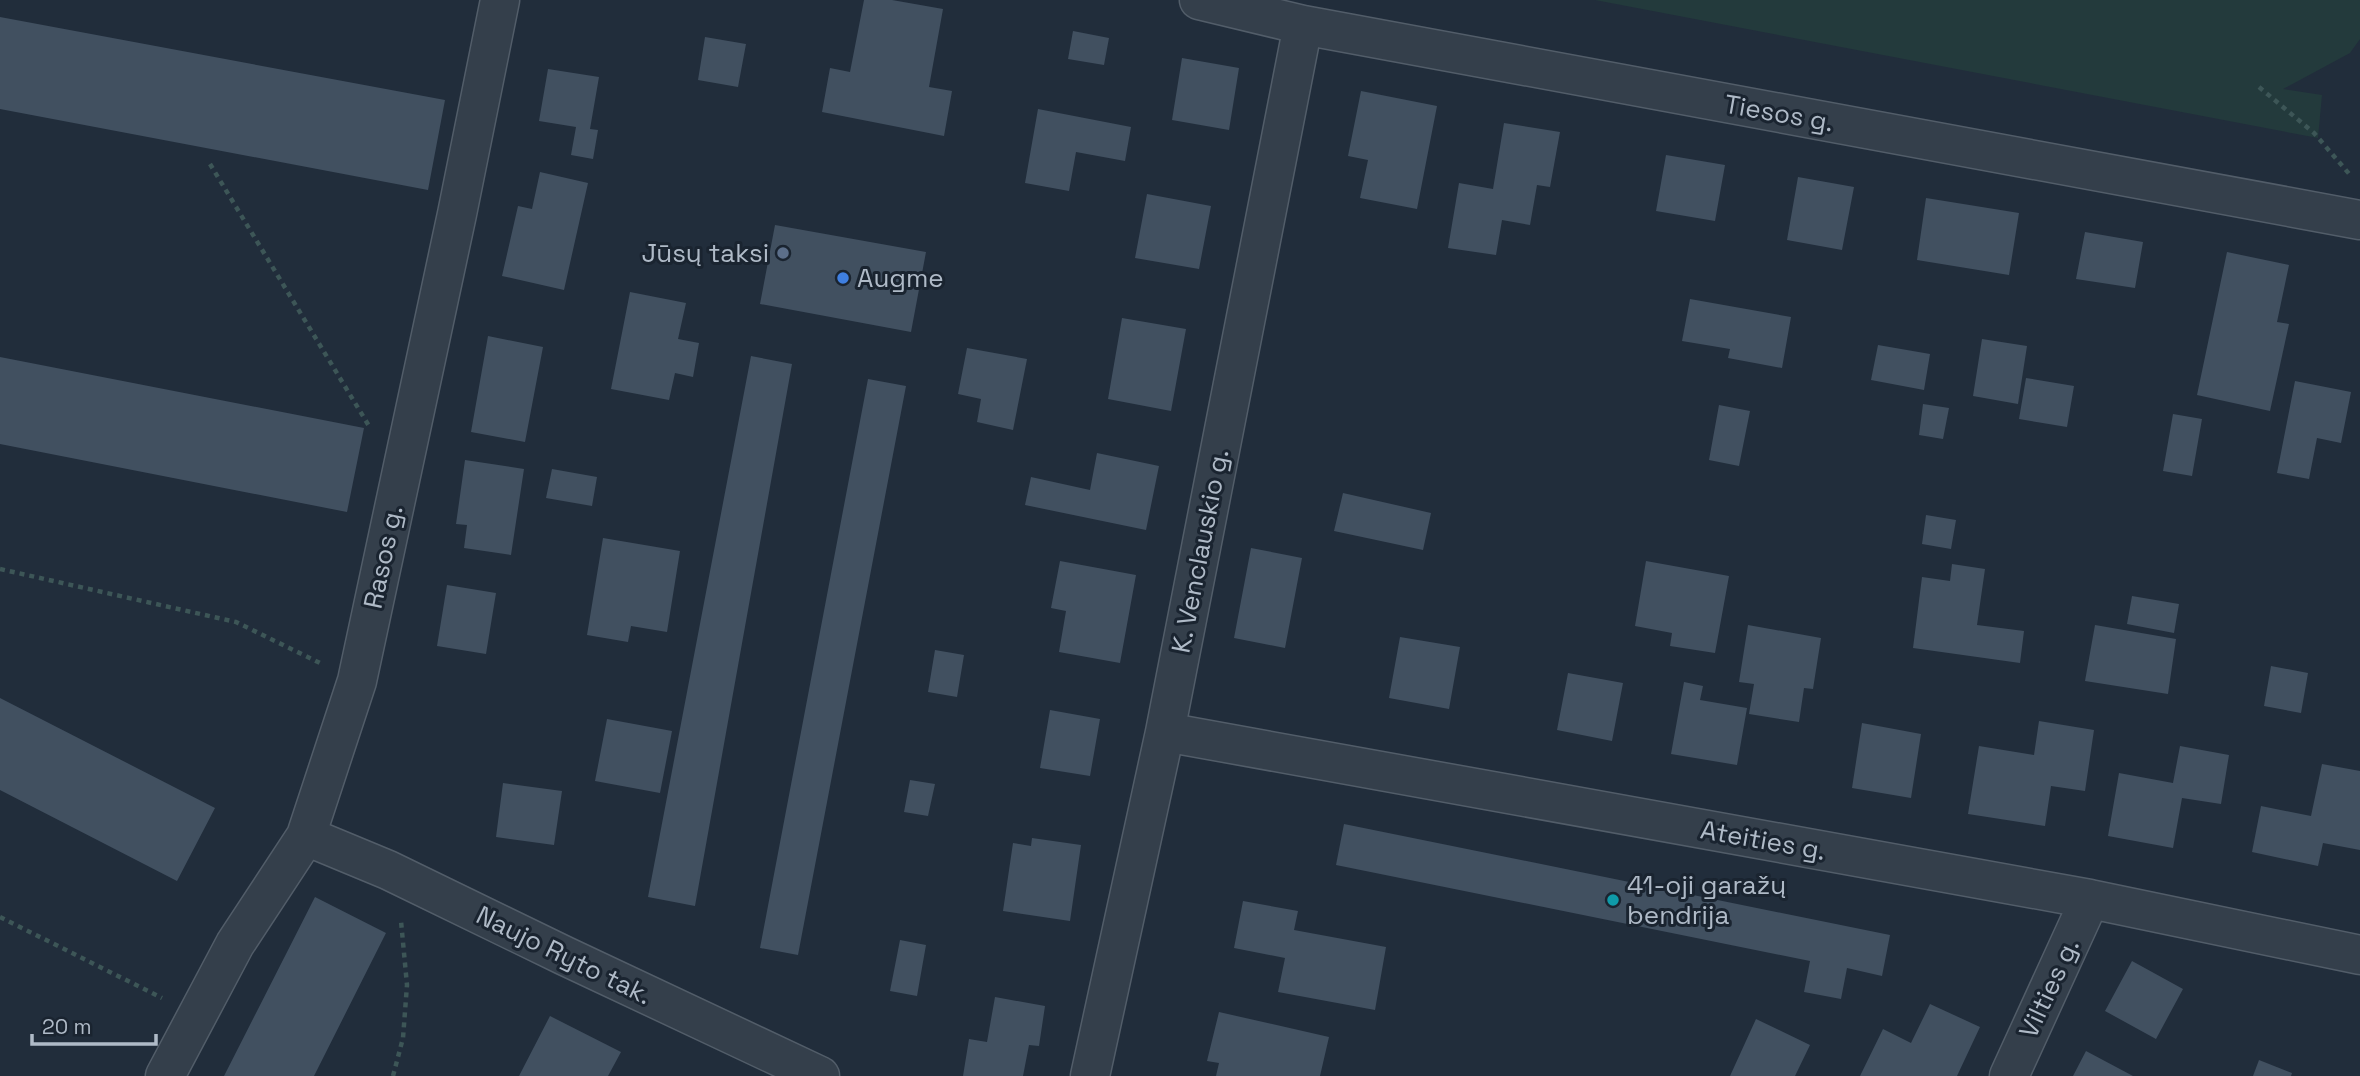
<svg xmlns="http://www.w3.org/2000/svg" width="2360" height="1076" viewBox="0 0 2360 1076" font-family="'Space Grotesk',sans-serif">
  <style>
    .green { fill: #233a3c }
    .building { fill: #415060 }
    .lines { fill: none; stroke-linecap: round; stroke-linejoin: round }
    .street-casing { stroke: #525d69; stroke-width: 41 }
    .path { stroke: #3d5657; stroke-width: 4.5; stroke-dasharray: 5 5; stroke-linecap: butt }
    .street { stroke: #343f4b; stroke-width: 38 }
    .service-dot { fill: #5c6f8a; stroke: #1a2430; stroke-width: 2.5 }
    .shop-dot { fill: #3f7fe0; stroke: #1a2430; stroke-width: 2.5 }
    .culture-dot { fill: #0f9aa8; stroke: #1a2430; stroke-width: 2.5 }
    .labels { text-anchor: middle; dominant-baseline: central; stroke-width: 6; stroke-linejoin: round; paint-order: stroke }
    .street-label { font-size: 26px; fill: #afbac7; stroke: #1a2430 }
    .poi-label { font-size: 26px; fill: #afbac7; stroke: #1a2430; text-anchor: start }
  </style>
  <rect width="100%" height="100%" fill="#212d3b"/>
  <path class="green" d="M1595 0H2360V39L2350 53 2283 89 2322 95 2318 138Z"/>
  <path class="building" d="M864 0H892L943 9 929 87 952 91 944 136 822 112 830 68 850 72Z
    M0 17 445 100 428 190 0 109Z
    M1073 31 1109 38 1104 65 1068 59Z
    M705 37 746 44 738 87 698 80Z
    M1182 58 1239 68 1229 130 1172 120Z
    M548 69 599 77 590 129 598 130 593 159 571 155 576 127 539 121Z
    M1361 91 1437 106 1417 209 1360 198 1368 160 1348 156Z
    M1038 109 1131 127 1125 161 1076 152 1069 191 1025 183Z
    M1504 123 1560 132 1550 187 1537 185 1530 225 1502 220 1496 255 1448 248 1459 183 1493 189Z
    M1666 155 1725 165 1715 221 1656 211Z
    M540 172 588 183 564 290 502 276 518 206 532 209Z
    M1798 177 1854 187 1842 250 1787 240Z
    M1147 194 1211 206 1199 269 1135 258Z
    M1926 198 2019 213 2009 275 1917 260Z
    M775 225 926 252 911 332 760 304Z
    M2085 232 2143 242 2135 288 2076 279Z
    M2227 252 2289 265 2277 322 2289 324 2270 411 2197 395Z
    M630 292 686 303 678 339 699 343 693 377 675 373 669 400 611 389Z
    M1690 299 1791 317 1782 368 1728 358 1730 349 1682 341Z
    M1122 318 1186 329 1171 411 1108 399Z
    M488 336 543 347 525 442 471 432Z
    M1982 339 2027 346 2018 404 1973 396Z
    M1878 345 1930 354 1924 390 1871 380Z
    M967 348 1027 359 1013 430 977 422 981 399 958 394Z
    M751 356 792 364 695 906 648 897Z
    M0 357 364 428 347 512 0 444Z
    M2026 378 2074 386 2067 427 2019 419Z
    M868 379 906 386 798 955 760 948Z
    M2295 381 2351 392 2341 443 2317 438 2309 479 2277 473Z
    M1923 404 1949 408 1943 439 1919 435Z
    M1719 405 1750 411 1739 466 1709 460Z
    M2173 414 2202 419 2192 476 2163 471Z
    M1097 453 1159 466 1146 530 1025 505 1031 477 1090 490Z
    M465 460 524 469 511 555 464 548 467 525 456 524Z
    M552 469 597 477 592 506 546 498Z
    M1343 493 1431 513 1423 550 1334 531Z
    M1926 515 1956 520 1951 549 1922 544Z
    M603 538 680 551 667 632 631 626 628 642 587 635Z
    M1251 548 1302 558 1285 648 1234 638Z
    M1060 561 1136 575 1120 663 1059 652 1066 611 1051 608Z
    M1646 561 1729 576 1715 653 1670 646 1672 633 1635 626Z
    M1952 564 1985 569 1977 625 2024 631 2020 663 1913 648 1922 577 1950 581Z
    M447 585 496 593 486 654 437 646Z
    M2132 596 2179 604 2174 633 2127 624Z
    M1748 625 1821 638 1813 689 1804 688 1799 722 1749 714 1754 684 1739 682Z
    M2095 625 2176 639 2168 694 2085 681Z
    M1400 637 1460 647 1449 709 1389 698Z
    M935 650 964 655 957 697 928 692Z
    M2271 666 2308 673 2301 713 2264 706Z
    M1568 673 1623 683 1612 741 1557 730Z
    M1684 682 1703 686 1700 700 1747 708 1737 765 1671 754Z
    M0 698 215 808 177 881 0 790Z
    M1050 710 1100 719 1090 776 1040 768Z
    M607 719 672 731 660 793 595 781Z
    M2039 721 2094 730 2085 791 2051 786 2045 826 1968 814 1979 746 2034 755Z
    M1862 723 1921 734 1911 798 1852 788Z
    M2180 746 2229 755 2221 804 2182 798 2173 848 2108 836 2119 773 2173 783Z
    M2322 764 2360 771V850L2323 843 2318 866 2252 852 2261 806 2311 816Z
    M910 780 935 784 928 816 904 812Z
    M503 783 562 791 554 845 496 837Z
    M1344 824 1890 935 1882 976 1847 968 1841 999 1804 992 1810 961 1336 865Z
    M1032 838 1081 845 1070 921 1003 911 1013 843 1031 846Z
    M315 897 386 933 314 1076H224Z
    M1243 901 1298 911 1294 930 1386 947 1375 1010 1278 992 1285 958 1234 948Z
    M900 940 926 945 917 996 890 991Z
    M2132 961 2183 989 2156 1039 2105 1011Z
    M995 997 1045 1006 1039 1046 1029 1045 1023 1076H963L969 1039 987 1042Z
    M1930 1004 1980 1027 1957 1076H1860L1883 1029 1911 1043Z
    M1219 1012 1329 1037 1320 1076H1216L1219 1063 1207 1061Z
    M550 1016 621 1052 608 1076H519Z
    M1756 1019 1810 1045 1795 1076H1730Z
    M2086 1051 2133 1076H2073Z
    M2259 1060 2292 1073 2291 1076H2253Z"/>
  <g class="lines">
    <g class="street-casing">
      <path id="street" d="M1199 0 1303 25 2360 220
        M1165 732 2090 899 2360 955
        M306 836 388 870 565 956 820 1076
        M165 1076 235 944 306 836 357 681 457 214 500 0
        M1090 1076 1165 732 1303 25
        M2009 1076 2090 899"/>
    </g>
    <path class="path" d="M2259 87 2314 133 2351 176
      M210 164 369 426
      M0 569 236 622 320 663
      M0 917 162 998
      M393 1076 403 1038 407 985 401 921"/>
    <use href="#street" class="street"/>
  </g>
  <circle class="service-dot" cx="783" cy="253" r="7"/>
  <circle class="shop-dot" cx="843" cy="278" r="7"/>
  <circle class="culture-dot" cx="1613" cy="900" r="7"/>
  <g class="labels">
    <g class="street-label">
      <text transform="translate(1779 113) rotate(10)">Tiesos g.</text>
      <text transform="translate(1200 551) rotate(-79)">K. Venclauskio g.</text>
      <text transform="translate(383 557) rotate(-78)">Rasos g.</text>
      <text transform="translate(1763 840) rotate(10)">Ateities g.</text>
      <text transform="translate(564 955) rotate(26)">Naujo Ryto tak.</text>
      <text transform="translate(2049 988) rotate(-65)">Vilties g.</text>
    </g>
    <g class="poi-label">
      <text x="769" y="253" text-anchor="end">Jūsų taksi</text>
      <text x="857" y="278">Augme</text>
      <text x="1627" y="885">41-oji garažų<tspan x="1627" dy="30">bendrija</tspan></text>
    </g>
  </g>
  <path d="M32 1034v10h124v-10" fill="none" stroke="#afbac7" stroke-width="3.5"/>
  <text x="42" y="1034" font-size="21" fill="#afbac7" stroke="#1a2430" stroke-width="5" paint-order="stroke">20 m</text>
</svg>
